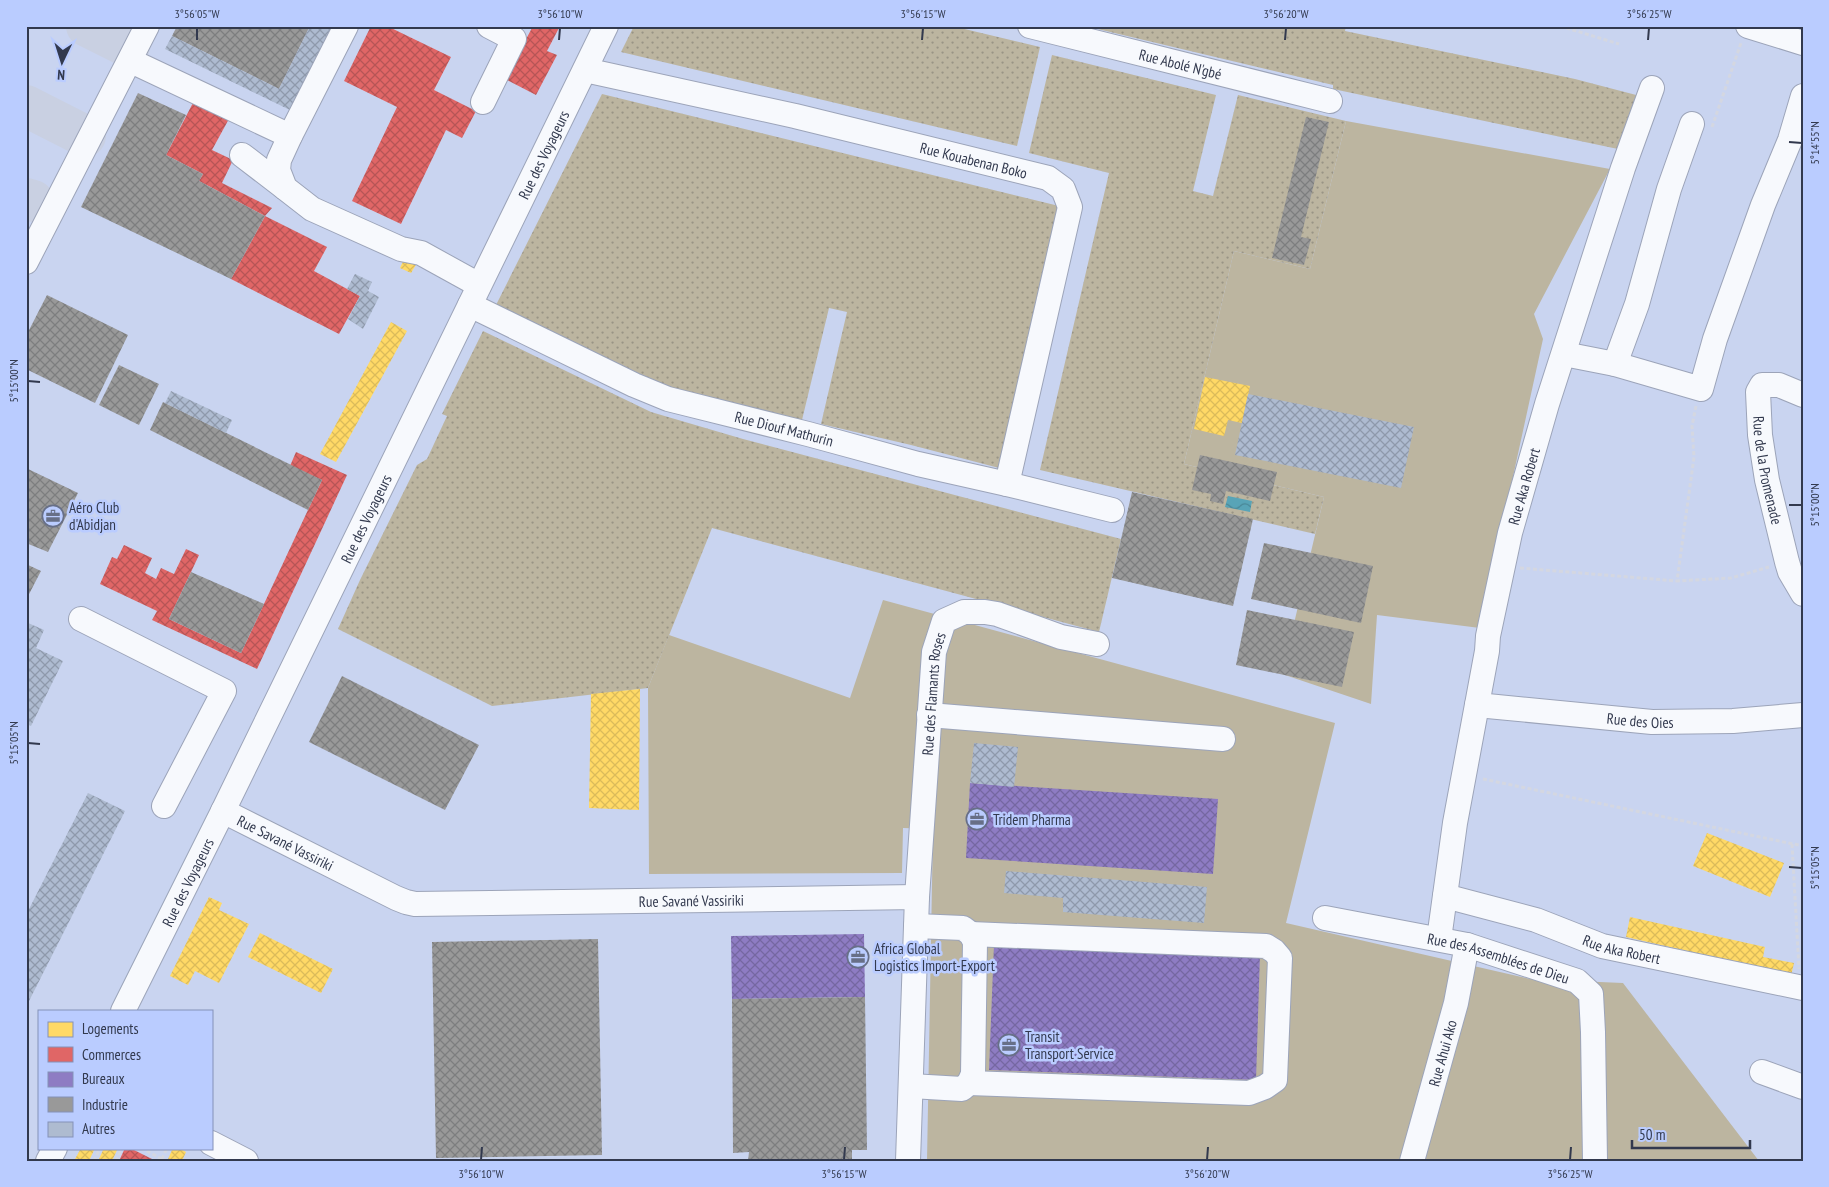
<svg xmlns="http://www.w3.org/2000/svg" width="1829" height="1187" viewBox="0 0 1829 1187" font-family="'PT Sans Narrow',sans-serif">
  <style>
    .grass { fill: #bcb5a0 }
    .garden { fill: url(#garden-dots) }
    .water { fill: url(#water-waves) }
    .homes { fill: url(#homes-cross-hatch) }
    .shops { fill: url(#shops-cross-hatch) }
    .offices { fill: url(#offices-cross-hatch) }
    .industry { fill: url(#industry-cross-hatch) }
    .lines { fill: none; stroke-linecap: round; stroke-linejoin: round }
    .taxiway { stroke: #c9d0e2; stroke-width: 42 }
    .building { fill: url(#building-cross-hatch) }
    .minor-casing { stroke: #9ca4b9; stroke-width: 26 }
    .path { stroke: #d4d7e1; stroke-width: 3; stroke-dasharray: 4 2.5; stroke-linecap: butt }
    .minor { stroke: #f7f9fd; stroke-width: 24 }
    .ticks { fill: none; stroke: #32394e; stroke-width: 2 }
    .labels { text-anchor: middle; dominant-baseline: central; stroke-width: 5; stroke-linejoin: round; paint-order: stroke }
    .street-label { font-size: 15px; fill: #32394e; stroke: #baccff }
    .poi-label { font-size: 15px; fill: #32394e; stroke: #baccff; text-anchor: start }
    .neatline { fill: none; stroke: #32394e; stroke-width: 2 }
    .ticks-label { font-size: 12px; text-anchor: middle; fill: #32394e }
  </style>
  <defs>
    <pattern id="garden-dots" width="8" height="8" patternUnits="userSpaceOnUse" patternTransform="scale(1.25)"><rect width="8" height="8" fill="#bcb5a0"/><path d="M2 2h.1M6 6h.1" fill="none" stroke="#999485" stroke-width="1.8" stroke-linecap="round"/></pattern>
    <pattern id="water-waves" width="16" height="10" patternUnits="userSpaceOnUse" patternTransform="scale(1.25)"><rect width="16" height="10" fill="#58a4b7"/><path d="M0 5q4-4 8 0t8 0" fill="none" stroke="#498797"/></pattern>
    <pattern id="homes-cross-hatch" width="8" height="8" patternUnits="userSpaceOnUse" patternTransform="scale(1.25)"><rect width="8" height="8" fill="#ffd966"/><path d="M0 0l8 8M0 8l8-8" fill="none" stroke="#dbbb5a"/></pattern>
    <pattern id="shops-cross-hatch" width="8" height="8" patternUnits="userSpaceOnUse" patternTransform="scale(1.25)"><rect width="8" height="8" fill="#e06666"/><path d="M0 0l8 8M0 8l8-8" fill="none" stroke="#b65556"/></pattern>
    <pattern id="offices-cross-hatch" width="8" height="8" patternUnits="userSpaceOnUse" patternTransform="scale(1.25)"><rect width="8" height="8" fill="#8e7cc3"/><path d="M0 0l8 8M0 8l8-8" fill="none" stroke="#7567a1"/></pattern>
    <pattern id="industry-cross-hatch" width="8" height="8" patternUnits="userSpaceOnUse" patternTransform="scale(1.25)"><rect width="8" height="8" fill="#999"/><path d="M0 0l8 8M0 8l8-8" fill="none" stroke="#7d7e7f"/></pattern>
    <pattern id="building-cross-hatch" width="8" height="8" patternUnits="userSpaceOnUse" patternTransform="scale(1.25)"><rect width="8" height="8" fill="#aebbd0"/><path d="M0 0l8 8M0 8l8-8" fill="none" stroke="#8e99ab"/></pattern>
  </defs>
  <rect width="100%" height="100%" fill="#c9d4f0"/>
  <path class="grass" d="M1346 121 1610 169 1534 314 1543 339 1480 628 1377 615 1371 704 1282 674 1324 497 1184 464 1234 251 1310 269Z
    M883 600 1335 723 1286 923 1530 979 1623 983 1759 1161H927L933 829 903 828 902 873 649 874 648 688 669 635 850 698Z"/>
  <path class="garden" d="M634 26H952L1040 47 1017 146 621 52Z
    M1085 26H1346L1345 31 1575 79 1640 96 1618 149 1333 89V85Z
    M1052 55 1216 95 1193 191 1213 196 1238 95 1346 121 1310 269 1234 251 1184 464 1324 497 1315 534 1040 470 1109 173 1029 153Z
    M602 94 1059 206 1003 469 911 445 821 424 847 312 829 308 802 420 666 388 496 305Z
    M483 331 651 412 743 439 1121 539 1099 632 712 528 648 688 492 706 338 629 360 580 417 465 427 459 447 416 442 414Z"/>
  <path class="water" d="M1228 496 1252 501 1250 512 1225 507Z"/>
  <path class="homes" d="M405 257 417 263 411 273 400 268Z
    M391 322 407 331 336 462 320 454Z
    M1205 377 1250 386 1242 423 1228 420 1224 436 1194 429Z
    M640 689 639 810 589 808 591 694Z
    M1707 833 1784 863 1770 897 1693 866Z
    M209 897 222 903 219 910 249 924 219 983 195 971 188 985 170 976Z
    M1630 917 1765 947 1763 957 1794 963 1791 976 1761 968 1626 937Z
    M260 933 333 969 321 993 248 957Z
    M81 1148H95L89 1161H74Z
    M104 1148H118L112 1161H98Z
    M173 1148H179L186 1152 182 1161H172L168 1159Z"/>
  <path class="shops" d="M371 26H387L451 57 434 90 476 111 462 138 446 130 401 224 352 201 397 107 344 81Z
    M533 26H560L547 51 557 55 536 95 505 79Z
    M195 99 230 117 212 150 233 160 222 183 272 208 265 216 199 181 203 174 166 155Z
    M265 216 327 247 314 271 360 296 339 334 231 279Z
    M296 452 347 475 257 669 152 620 157 611 100 584 112 557 117 559 124 545 152 558 145 573 156 579 161 568 174 574 186 549 199 555 169 619 241 653 322 480 290 466Z
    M125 1148H130L156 1161H119Z"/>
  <path class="offices" d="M970 783 1218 799 1213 874 966 858Z
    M864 934 865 997 732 999 731 936Z
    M994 944 1260 954 1256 1080 989 1070Z"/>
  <path class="industry" d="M177 26H310L279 89 172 36Z
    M138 93 186 115 166 155 203 174 199 181 265 216 231 279 81 207Z
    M1306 117 1329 122 1301 237 1311 239 1304 265 1272 258Z
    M47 295 128 335 95 403 26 369V336Z
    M119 365 159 384 139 425 99 405Z
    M163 402 322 480 308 510 150 430Z
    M1200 455 1277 472 1270 501 1226 491 1223 504 1210 501 1211 494 1192 490Z
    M26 468 78 493 48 552 26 543Z
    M1132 492 1253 519 1233 606 1112 578Z
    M1264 543 1373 566 1361 623 1251 599Z
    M26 564 41 571 26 600Z
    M191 572 264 604 241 653 169 619Z
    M1247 610 1354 632 1342 687 1236 665Z
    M342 676 479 745 445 810 309 742Z
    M598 939 602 1155 436 1158 432 942Z
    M865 997 867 1150H852V1161H748L749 1152 733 1153 732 999Z"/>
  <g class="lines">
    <path class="taxiway" d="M87 26 129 47
      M26 106 85 136
      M26 199 33 201"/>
  </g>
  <path class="building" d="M310 26H336L294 112 165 49 172 36 279 89Z
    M355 274 372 282 368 291 379 297 363 329 348 319 360 296 347 289Z
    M171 391 232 420 226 433 165 403Z
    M1248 394 1414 427 1401 488 1235 455Z
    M26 622 44 630 36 648 63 661 31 726 26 724Z
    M974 743 1018 747 1014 787 970 783Z
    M88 793 125 811 26 1007V915Z
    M1006 871 1207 887 1204 923 1063 912V898L1004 893Z"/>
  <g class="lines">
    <g class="minor-casing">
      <g id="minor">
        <path d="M346 26 290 136 279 160 278 170 285 188 312 209 401 249 421 253 479 285"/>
        <path id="s1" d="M1030 26 1330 101"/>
        <path d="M1748 26 1803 43"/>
        <path d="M131 61 290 136"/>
        <path id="s2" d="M585 70 795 116 1048 178 1063 189 1070 207 1007 484"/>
        <path d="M483 102 514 39 489 26"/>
        <path d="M242 155 285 188"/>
        <path d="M26 262 147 26"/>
        <path id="s3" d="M470 305 634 385 668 399 808 434 918 464 1007 484 1112 510"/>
        <path d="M1564 354 1615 364 1701 389 1715 339 1763 205 1790 140 1803 96"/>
        <path d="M1615 364 1637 304 1669 189 1692 124"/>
        <path id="s4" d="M1803 395 1779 385H1762L1758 392 1760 435 1767 480 1787 562 1790 572 1803 594"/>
        <path d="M81 619 224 691 164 806"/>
        <path id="s5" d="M1477 705 1652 722 1733 721 1803 715"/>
        <path d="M929 715 1223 739"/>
        <path id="s6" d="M223 811 396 898 406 902 415 904 917 897 908 1161"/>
        <path id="s7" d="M1445 896 1536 920 1602 946 1803 988"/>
        <path id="s8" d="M917 897 934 652 944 621 964 612H985L997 614 1061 637 1097 644"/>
        <path id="s9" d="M1325 918 1467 945 1577 981 1591 994 1593 1032 1595 1161"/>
        <path id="s10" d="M1439 939 1455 823 1487 651 1488 636 1510 533 1547 404 1623 168 1652 88"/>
        <path id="s11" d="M123 1011 223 811 606 26"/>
        <path d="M1762 1072 1803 1087"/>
        <path d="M969 1083 1249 1093 1265 1087 1275 1080 1280 958 1274 951 1266 946 971 934"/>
        <path d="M911 1086 962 1089 969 1083 973 1074 975 942 971 934 963 928 916 926"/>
        <path d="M211 1143 246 1161"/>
        <path d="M48 1161 55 1148"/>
        <path id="s12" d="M1412 1161 1456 1003 1467 945"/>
      </g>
    </g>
    <path class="path" d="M1560 26 1619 44
      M1712 127 1741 43
      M1696 406 1692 426 1694 457 1677 581 1731 578 1769 567
      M1520 568 1677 581
      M1483 779 1803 846
      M1792 844 1799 969
      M141 1148 162 1159
      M162 1159 167 1148
      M94 1161 100 1148
      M116 1161 122 1148"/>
    <use href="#minor" class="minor"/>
  </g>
  <path class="ticks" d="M197 40V28M559 40 560 28M922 40 923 28M1285 40 1286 28M1648 40 1649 28M1789 142 1802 143M28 381 40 382M1789 505H1802M28 743 40 744M1789 867 1802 868M481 1160 482 1147M844 1160 845 1147M1207 1160 1208 1147M1570 1160 1571 1147"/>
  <defs>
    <g id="office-ring" transform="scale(1.125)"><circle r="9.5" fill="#baccff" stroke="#676f87" stroke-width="1.5"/><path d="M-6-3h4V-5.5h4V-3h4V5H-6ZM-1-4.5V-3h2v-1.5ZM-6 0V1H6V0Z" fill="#676f87"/></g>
  </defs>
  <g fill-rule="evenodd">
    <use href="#office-ring" x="53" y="516"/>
    <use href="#office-ring" x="977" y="819"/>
    <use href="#office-ring" x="858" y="957"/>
    <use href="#office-ring" x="1009" y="1045"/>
  </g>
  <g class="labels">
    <g class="street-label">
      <text stroke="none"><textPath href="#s1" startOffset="155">Rue Abolé N'gbé</textPath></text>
      <text stroke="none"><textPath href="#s11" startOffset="954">Rue des Voyageurs</textPath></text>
      <text stroke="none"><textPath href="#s2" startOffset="399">Rue Kouabenan Boko</textPath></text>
      <text stroke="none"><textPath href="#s3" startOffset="339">Rue Diouf Mathurin</textPath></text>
      <text stroke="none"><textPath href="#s4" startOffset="130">Rue de la Promenade</textPath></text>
      <text stroke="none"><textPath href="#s10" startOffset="461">Rue Aka Robert</textPath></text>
      <text stroke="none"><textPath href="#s11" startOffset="549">Rue des Voyageurs</textPath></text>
      <text stroke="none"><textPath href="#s8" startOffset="204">Rue des Flamants Roses</textPath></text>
      <text stroke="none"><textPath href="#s5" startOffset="164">Rue des Oies</textPath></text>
      <text stroke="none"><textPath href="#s6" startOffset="70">Rue Savané Vassiriki</textPath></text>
      <text stroke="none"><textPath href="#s11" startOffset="144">Rue des Voyageurs</textPath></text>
      <text stroke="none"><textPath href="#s6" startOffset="490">Rue Savané Vassiriki</textPath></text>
      <text stroke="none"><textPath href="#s7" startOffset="185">Rue Aka Robert</textPath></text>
      <text stroke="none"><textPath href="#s9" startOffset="178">Rue des Assemblées de Dieu</textPath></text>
      <text stroke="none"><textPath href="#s12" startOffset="112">Rue Ahui Ako</textPath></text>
    </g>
    <g class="poi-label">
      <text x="69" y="507">Aéro Club<tspan x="69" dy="17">d'Abidjan</tspan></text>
      <text x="993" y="819">Tridem Pharma</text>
      <text x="874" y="948">Africa Global<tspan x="874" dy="17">Logistics Import-Export</tspan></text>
      <text x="1025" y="1036">Transit<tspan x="1025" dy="17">Transport Service</tspan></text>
    </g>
  </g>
  <rect width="1829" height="1187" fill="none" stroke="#baccff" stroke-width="55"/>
  <rect x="38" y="1010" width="175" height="140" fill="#baccff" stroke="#8491b8"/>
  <rect x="48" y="1022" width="25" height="15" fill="#ffd966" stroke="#8491b8"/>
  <text x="82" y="1034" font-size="15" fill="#32394e">Logements</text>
  <rect x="48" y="1047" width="25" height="15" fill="#e06666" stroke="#8491b8"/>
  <text x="82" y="1060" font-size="15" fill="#32394e">Commerces</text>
  <rect x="48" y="1072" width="25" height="15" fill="#8e7cc3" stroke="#8491b8"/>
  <text x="82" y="1084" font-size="15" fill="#32394e">Bureaux</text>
  <rect x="48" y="1097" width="25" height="15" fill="#999999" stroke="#8491b8"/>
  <text x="82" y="1110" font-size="15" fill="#32394e">Industrie</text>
  <rect x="48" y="1122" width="25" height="15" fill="#aebbd0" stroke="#8491b8"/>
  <text x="82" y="1134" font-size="15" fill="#32394e">Autres</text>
  <g transform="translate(62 62) rotate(184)" stroke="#baccff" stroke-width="4" paint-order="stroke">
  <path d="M0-4L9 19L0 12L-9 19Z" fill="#32394e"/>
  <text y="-8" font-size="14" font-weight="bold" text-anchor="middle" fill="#32394e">N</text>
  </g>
  <path d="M1632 1140v8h118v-8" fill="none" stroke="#32394e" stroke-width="2.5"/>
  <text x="1639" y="1140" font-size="15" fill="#32394e" stroke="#baccff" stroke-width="4" paint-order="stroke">50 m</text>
  <rect x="28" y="28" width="1774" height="1132" class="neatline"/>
  <g class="ticks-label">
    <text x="197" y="18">3°56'05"W</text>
    <text x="560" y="18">3°56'10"W</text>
    <text x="923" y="18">3°56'15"W</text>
    <text x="1286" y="18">3°56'20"W</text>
    <text x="1649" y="18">3°56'25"W</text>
    <text transform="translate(1815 143) rotate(-90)" y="4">5°14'55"N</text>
    <text transform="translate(14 381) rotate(-90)" y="4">5°15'00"N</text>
    <text transform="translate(1815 505) rotate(-90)" y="4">5°15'00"N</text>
    <text transform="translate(14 743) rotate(-90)" y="4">5°15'05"N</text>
    <text transform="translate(1815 868) rotate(-90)" y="4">5°15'05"N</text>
    <text x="481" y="1178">3°56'10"W</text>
    <text x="844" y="1178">3°56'15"W</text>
    <text x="1207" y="1178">3°56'20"W</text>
    <text x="1570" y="1178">3°56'25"W</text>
  </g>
</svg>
